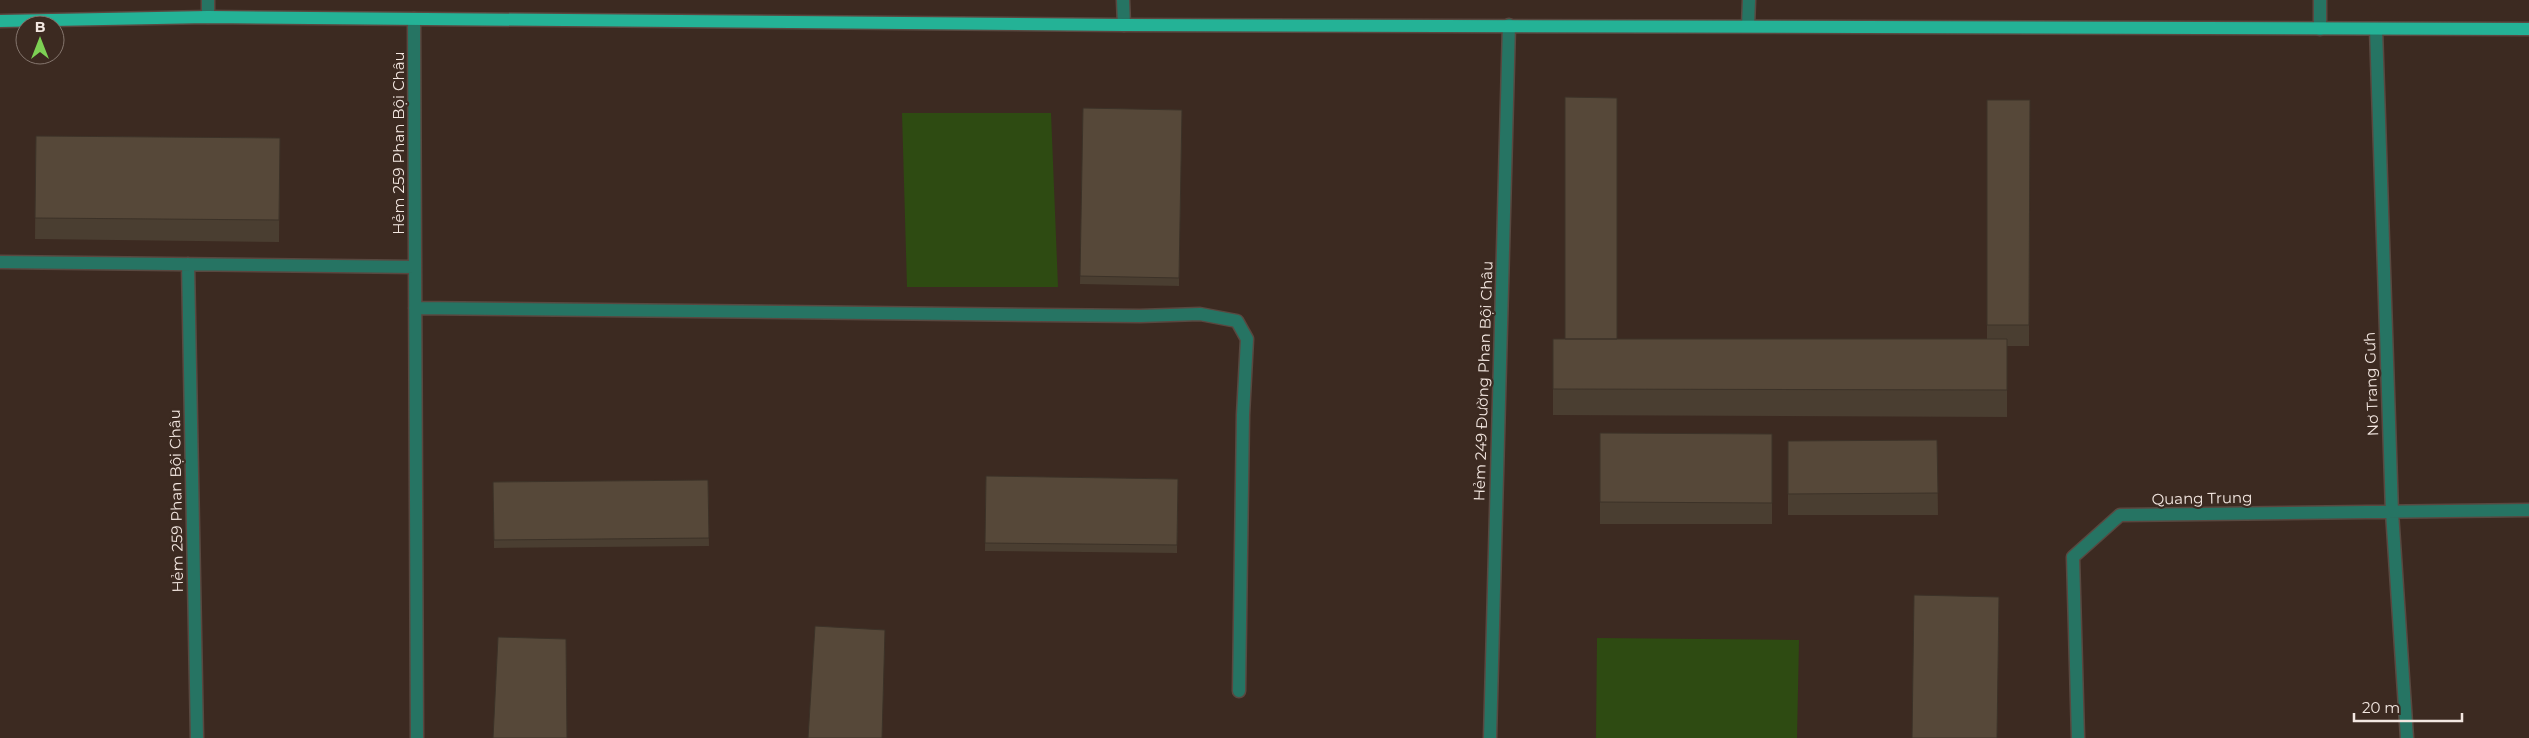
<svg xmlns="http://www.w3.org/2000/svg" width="2529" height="738" viewBox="0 0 2529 738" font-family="Montserrat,sans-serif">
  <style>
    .green { fill: #2e4b12 }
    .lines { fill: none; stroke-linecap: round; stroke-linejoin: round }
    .lane-casing { stroke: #594840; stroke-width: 15 }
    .street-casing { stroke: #594840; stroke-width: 15 }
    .primary-casing { stroke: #594840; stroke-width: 15 }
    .lane { stroke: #267463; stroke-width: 12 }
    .street { stroke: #267463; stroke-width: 12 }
    .primary { stroke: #24b296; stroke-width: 12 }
    .wall { fill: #4a3e31 }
    .building { fill: #564839; stroke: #3c3228 }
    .labels { text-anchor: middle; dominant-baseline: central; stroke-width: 4.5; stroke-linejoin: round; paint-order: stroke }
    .street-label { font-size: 15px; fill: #f3e7e1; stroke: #3c2a21 }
  </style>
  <rect width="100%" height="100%" fill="#3c2a21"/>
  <path class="green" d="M902 113H1051L1058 287H907Z
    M1597 638 1799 640 1797 738H1596Z"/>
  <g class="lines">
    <g class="lane-casing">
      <path id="lane" d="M414 19 417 738
        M0 262 415 267
        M188 264 197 738
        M415 308 1140 316 1200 314 1237 321 1247 339 1243 415 1239 691
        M1490 738 1509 25"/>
    </g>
    <g class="street-casing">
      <path id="street" d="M1123 0 1124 25
        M2320 0V29
        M208 17V0
        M1748 26 1749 0
        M2376 29 2392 512 2407 738
        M2078 738 2073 557 2120 515 2529 510"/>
    </g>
    <g class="primary-casing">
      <path id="primary" d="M0 21 208 17 1124 25 2529 29"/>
    </g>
    <use href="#lane" class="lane"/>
    <use href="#street" class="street"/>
    <use href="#primary" class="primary"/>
  </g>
  <path class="wall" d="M1987 100H2030L2029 346H2007V417L1553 415V339H1987Z
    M1083 108 1182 110 1179 286 1080 284Z
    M36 136 280 138 279 242 35 239Z
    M1600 433 1772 434V524H1600Z
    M1937 440 1938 515H1788V441Z
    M986 476 1178 479 1177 553 985 551Z
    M708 480 709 546 494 548 493 482Z"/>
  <path class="building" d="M1565 97 1617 98V339H1565Z
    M1987 100H2030L2029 325H1987Z
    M1083 108 1182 110 1179 278 1080 276Z
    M36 136 280 138 279 220 35 218Z
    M1553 339H2007V390L1553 389Z
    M1600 433 1772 434V503L1600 502Z
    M1937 440 1938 493 1788 494V441Z
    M986 476 1178 479 1177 545 985 543Z
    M708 480 709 538 494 540 493 482Z
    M1914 595 1999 597 1997 738H1912Z
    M815 626 885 630 882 738H808Z
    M498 637 566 639 567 738H493Z"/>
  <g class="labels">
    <g class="street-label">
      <text transform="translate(398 143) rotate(-90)">Hẻm 259 Phan Bội Châu</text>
      <text transform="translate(1483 381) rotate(-88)">Hẻm 249 Đường Phan Bội Châu</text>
      <text transform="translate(2371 384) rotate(-92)">Nơ Trang Gưh</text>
      <text transform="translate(2202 498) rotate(-1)">Quang Trung</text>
      <text transform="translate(176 501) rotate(-91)">Hẻm 259 Phan Bội Châu</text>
    </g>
  </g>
  <g transform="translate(40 40)"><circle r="24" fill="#3c2a21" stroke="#85766e"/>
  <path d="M0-4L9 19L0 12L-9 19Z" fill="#7dd154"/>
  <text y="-8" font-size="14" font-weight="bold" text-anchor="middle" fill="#f3e7e1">B</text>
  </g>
  <path d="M2354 713v8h108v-8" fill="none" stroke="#f3e7e1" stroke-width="2.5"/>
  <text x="2362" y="713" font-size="15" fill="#f3e7e1" stroke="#3c2a21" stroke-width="4" paint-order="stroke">20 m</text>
</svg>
